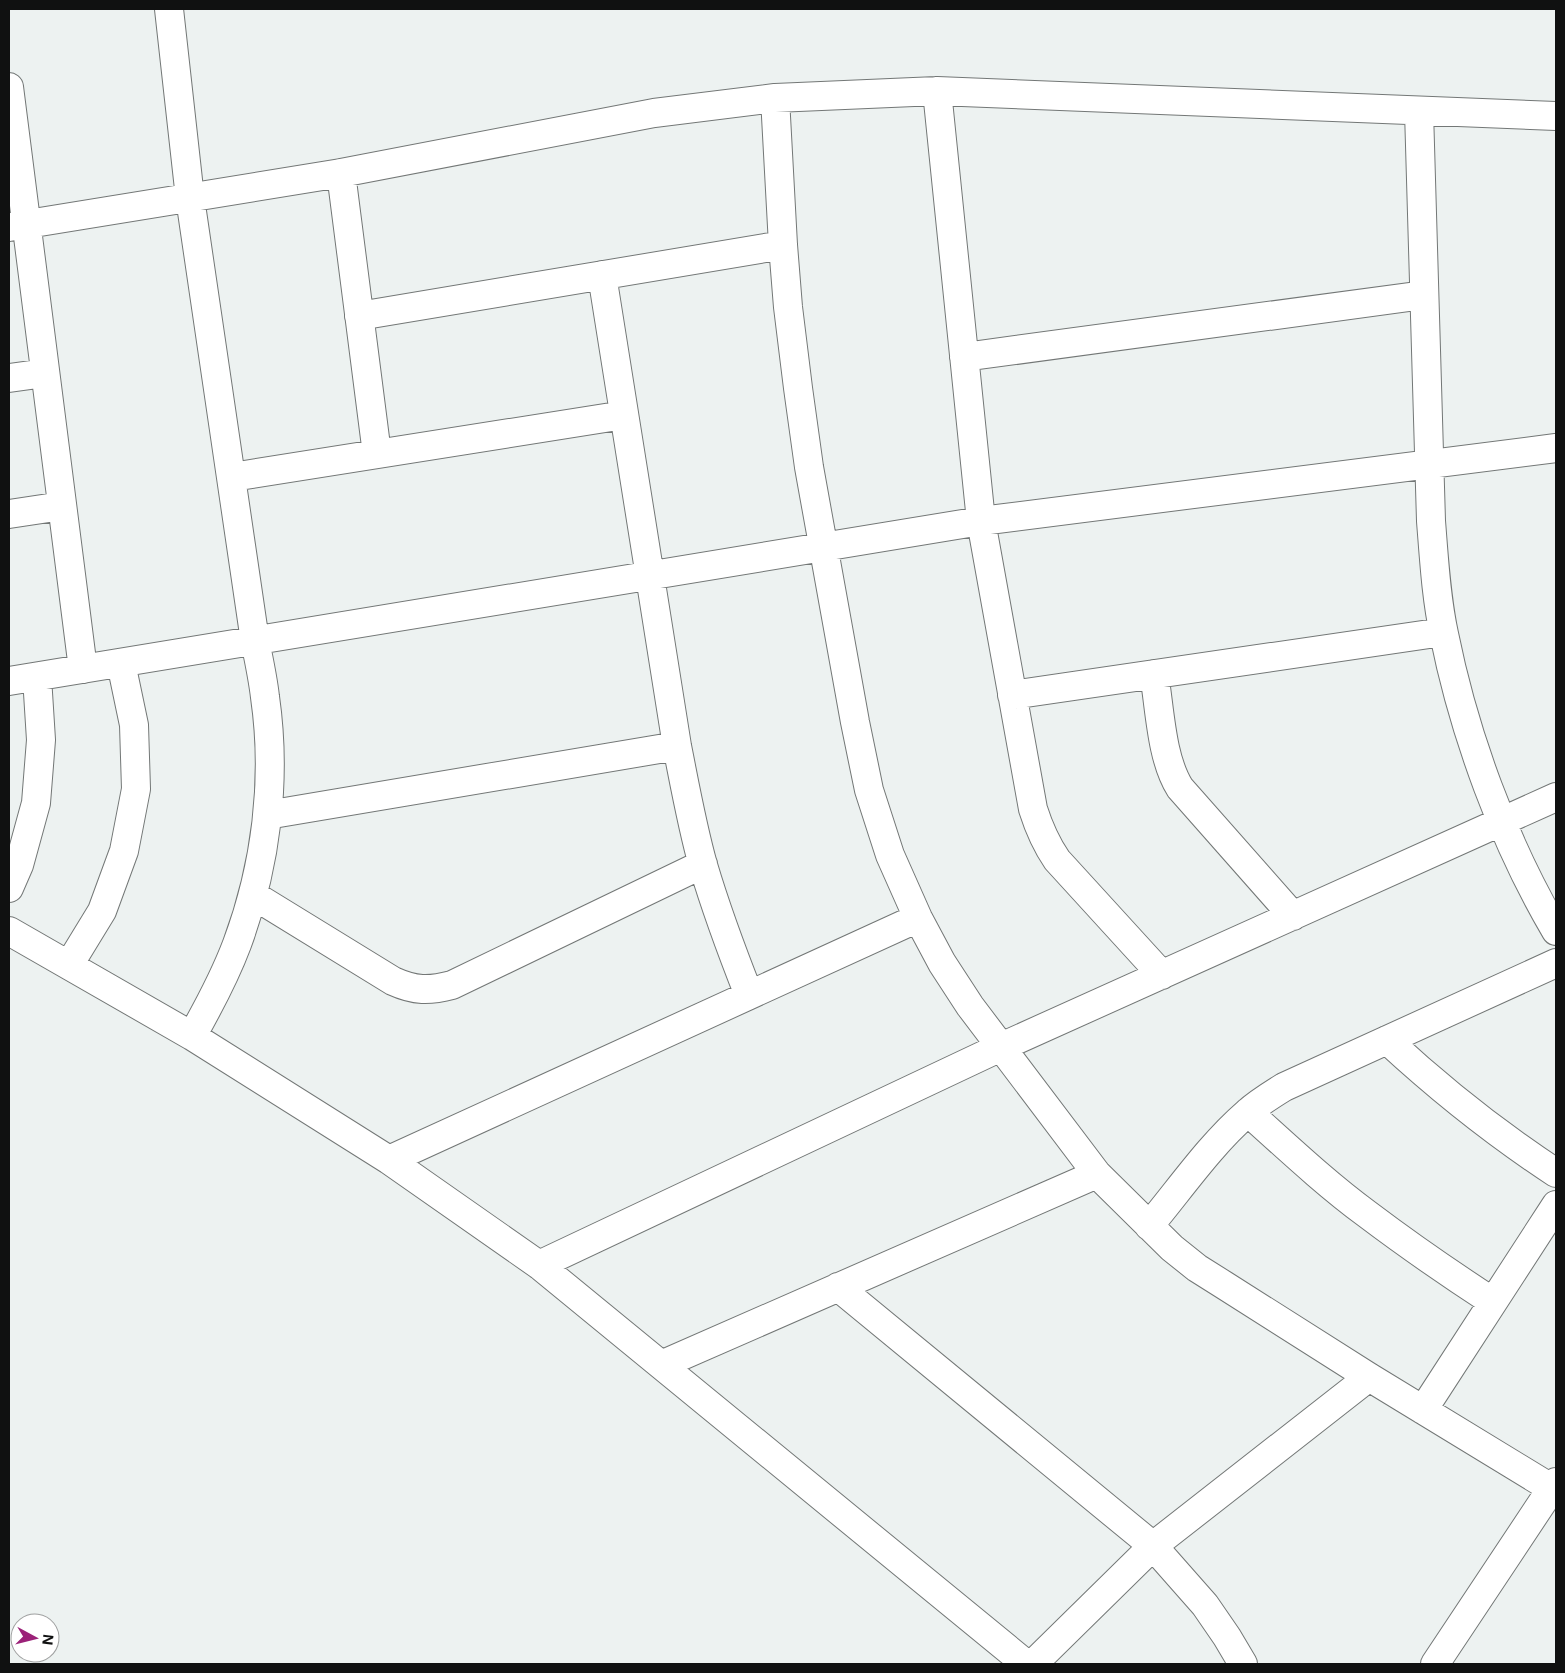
<svg xmlns="http://www.w3.org/2000/svg" width="1565" height="1673" viewBox="0 0 1565 1673" font-family="Inter,sans-serif">
  <style>
    .lines { fill: none; stroke-linecap: round; stroke-linejoin: round }
    .minor-casing { stroke: #737776; stroke-width: 30 }
    .minor { stroke: #fff; stroke-width: 28 }
  </style>
  <rect width="100%" height="100%" fill="#edf2f1"/>
  <g class="lines">
    <g class="minor-casing">
      <path id="minor" d="M169 9 190 198 255 641C259 660 263 679 265 697 277 780 266 866 237 944 225 976 209 1006 192 1036
        M9 87 83 669
        M937 91 981 521 1033 809C1039 828 1046 844 1057 860L1162 975
        M775 98 783 245 788 307 798 388 809 467 855 722 869 790 890 855 918 918 942 963 970 1006 1097 1174 1172 1248 1197 1268 1224 1285 1369 1377 1556 1491
        M1419 111 1431 521C1434 558 1436 597 1444 634 1464 734 1504 843 1556 931
        M341 173 377 454
        M9 227 341 173 654 113 775 98 937 91 1556 116
        M602 275 677 746C685 786 692 826 703 865 716 909 732 952 749 995
        M359 316 783 245
        M964 357 1424 295
        M9 378 45 373
        M232 477 624 415
        M9 514 62 506
        M1154 674C1160 709 1161 758 1180 788L1293 916
        M9 681 981 521 1556 448
        M1012 695 1443 632
        M267 815 677 746
        M9 888 19 865 36 803 41 740 37 677
        M253 895 393 981C415 991 429 991 452 985L703 864
        M9 931 192 1036 389 1160 539 1265 1026 1664
        M69 965 102 911 124 851 136 789 134 725 121 663
        M1387 1040C1440 1089 1495 1133 1556 1173
        M1248 1112C1287 1147 1325 1183 1367 1214 1408 1245 1450 1274 1493 1302
        M389 1160 918 918
        M1149 1226C1180 1189 1210 1145 1247 1113 1258 1103 1271 1095 1284 1087L1556 963
        M539 1265 1001 1047 1556 797
        M838 1287 1153 1546 1205 1605 1227 1637 1243 1664
        M661 1365 1097 1174
        M1423 1410 1556 1205
        M1033 1664 1153 1546 1369 1377
        M1435 1664 1556 1482"/>
    </g>
    <use href="#minor" class="minor"/>
  </g>
  <rect width="1565" height="1673" fill="none" stroke="#101111" stroke-width="20"/>
  <g transform="translate(35 1638) rotate(97)"><circle r="24" fill="#ffffff" stroke="#9fa0a0"/>
  <path d="M0-4L9 19L0 12L-9 19Z" fill="#9b2178"/>
  <text y="-8" font-size="14" font-weight="bold" text-anchor="middle" fill="#101111">N</text>
  </g>
</svg>
